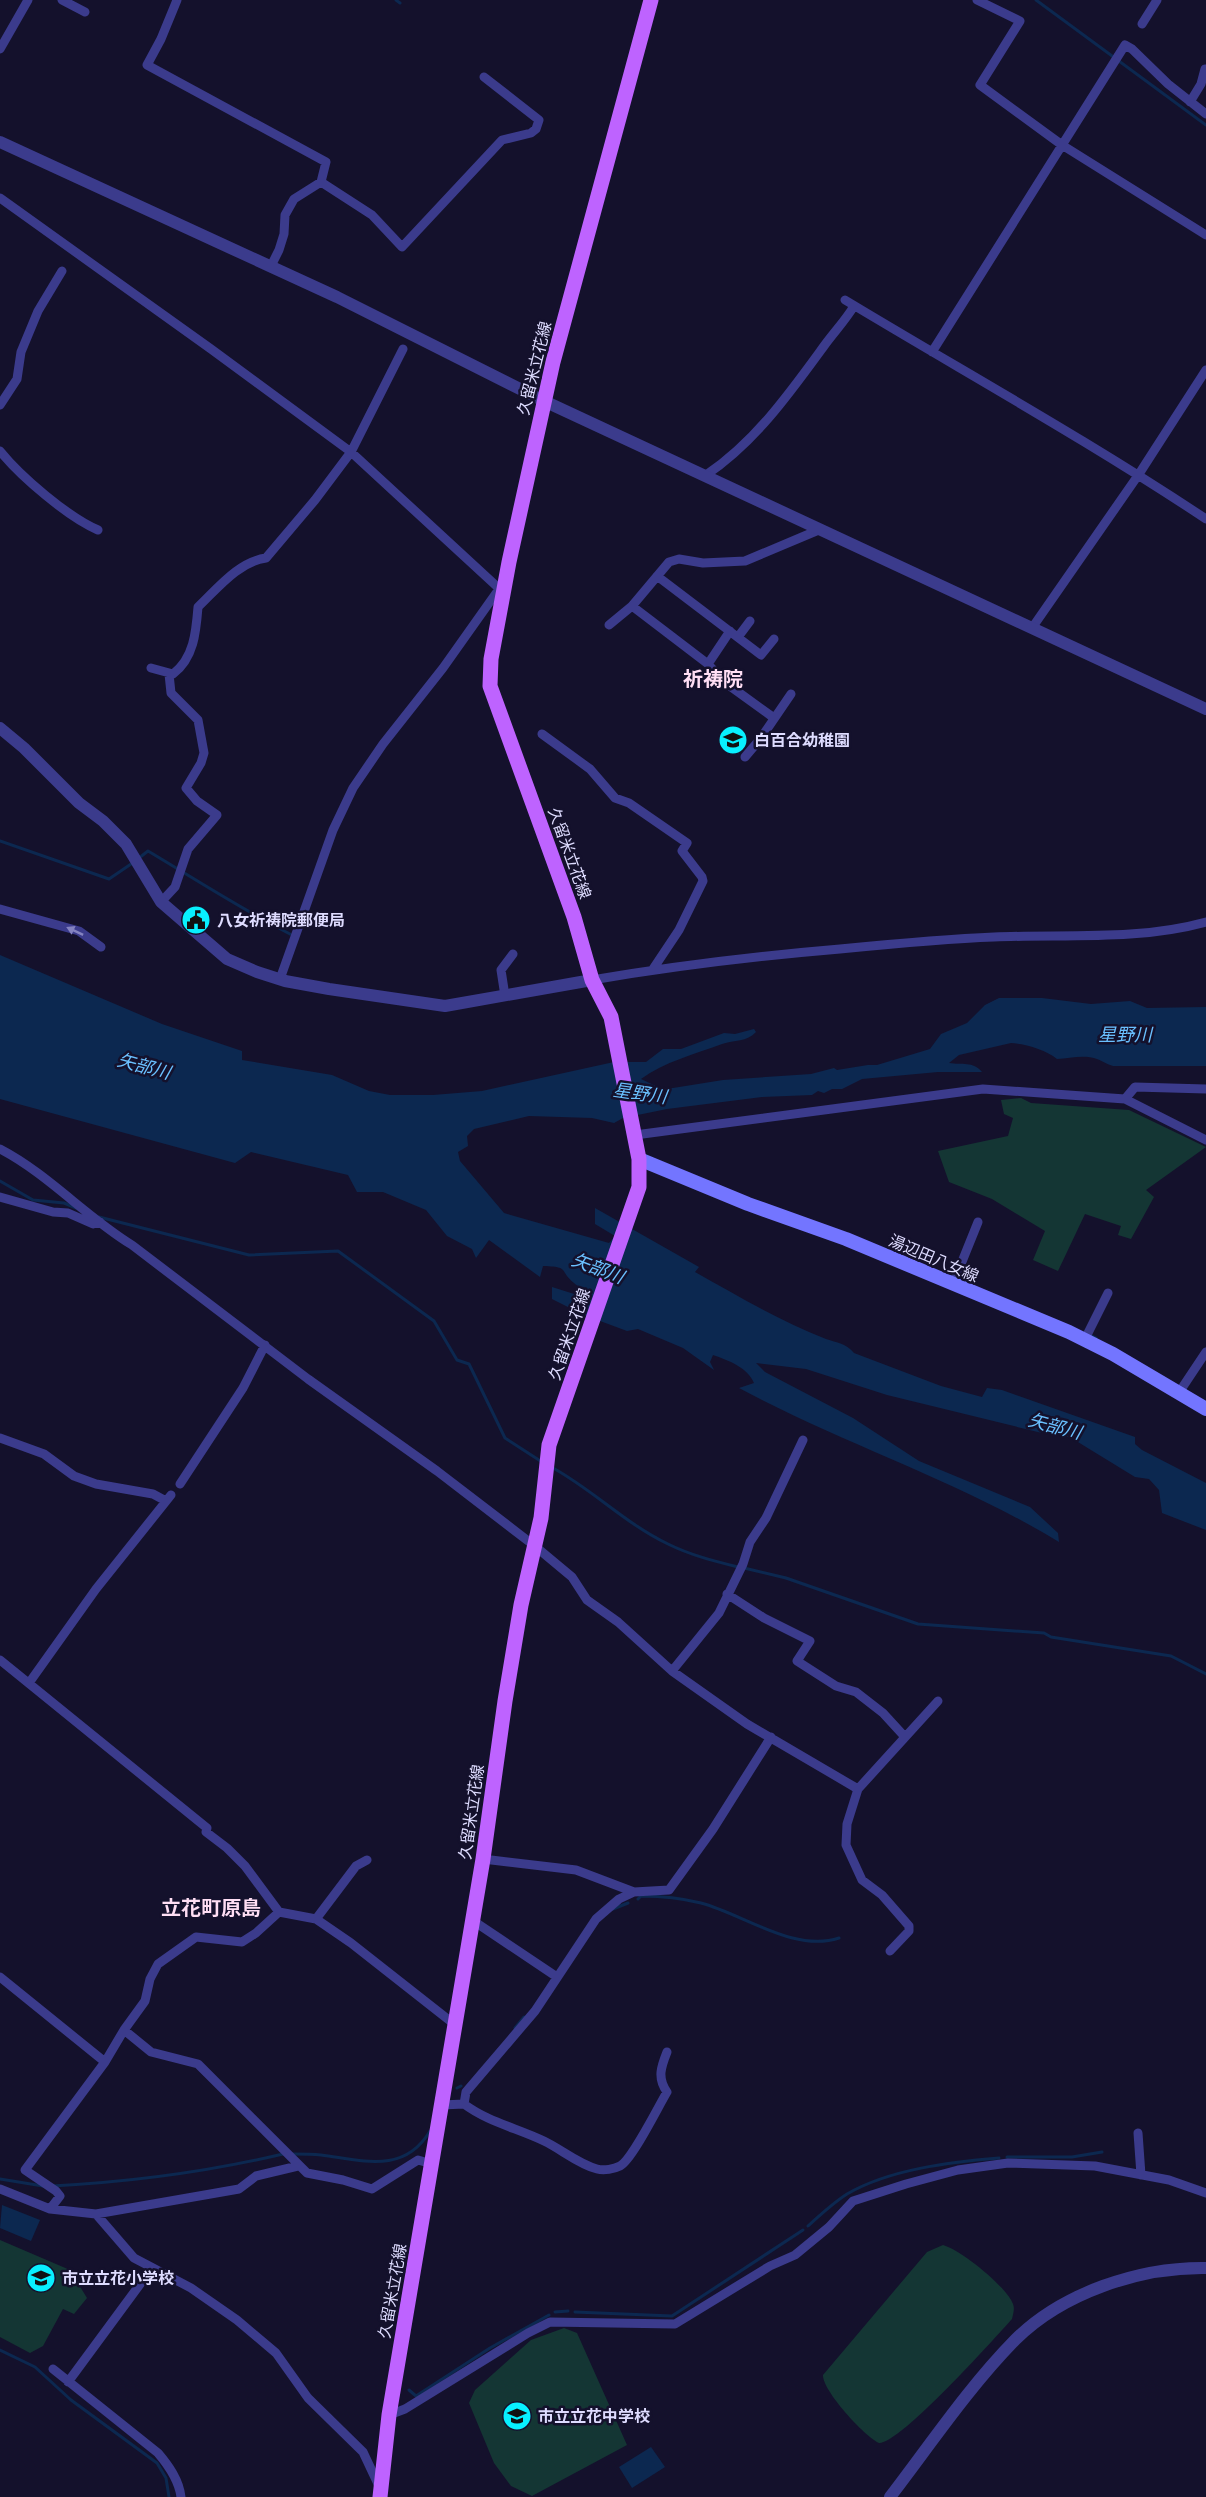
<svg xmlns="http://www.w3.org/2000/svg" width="1206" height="2497" viewBox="0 0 1206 2497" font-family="Mulish,'Noto Sans JP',sans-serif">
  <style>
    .green { fill: #143634 }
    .water { fill: #0c2850 }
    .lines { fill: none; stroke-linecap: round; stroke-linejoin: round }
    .stream { stroke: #0c2850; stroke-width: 3 }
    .minor { stroke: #3b3b8c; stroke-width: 9 }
    .tertiary { stroke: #3b3b8c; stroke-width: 12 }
    .secondary { stroke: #7375ff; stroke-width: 14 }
    .primary { stroke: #be63ff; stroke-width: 15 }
    .oneway { fill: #8483c0 }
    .labels { text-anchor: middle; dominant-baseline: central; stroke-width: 5; stroke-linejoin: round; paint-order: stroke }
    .street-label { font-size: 16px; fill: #dedcff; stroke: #14112c }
    .poi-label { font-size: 16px; font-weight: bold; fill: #dedcff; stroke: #14112c; text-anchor: start }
    .water-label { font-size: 18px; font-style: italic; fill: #6ac0ff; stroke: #14112c }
    .quarter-label { font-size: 20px; font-weight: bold; fill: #ffdef4; stroke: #14112c }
  </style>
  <rect width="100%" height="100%" fill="#14112c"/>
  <path class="green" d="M1021 1098 1031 1103 1129 1110 1206 1147 1146 1190 1154 1197 1131 1239 1118 1235 1121 1226 1085 1214 1058 1271 1033 1260 1045 1231 992 1199 949 1182 938 1151 1008 1136 1013 1118 1004 1114 1001 1100Z
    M0 2240 70 2270 87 2298 74 2314 63 2309 43 2346 30 2353 0 2337Z
    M943 2245C961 2250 1007 2287 1013 2304 1015 2309 1013 2314 1012 2319 994 2339 900 2444 879 2443 864 2436 822 2390 823 2375L927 2252Z
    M564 2328 577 2333 627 2445 532 2496 511 2486 494 2463 469 2403 475 2390 531 2340Z"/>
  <path class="water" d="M0 955 162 1024 242 1051V1060L332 1075 369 1091 390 1095H433L482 1091 614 1062H646L663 1049H681L724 1033 735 1034 754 1029 756 1032C747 1042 734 1040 722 1044 695 1054 664 1062 641 1079L660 1088H673L723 1080 811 1074 834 1068 837 1070 868 1065H877L930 1049 941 1034 967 1023 985 1005 999 998H1042L1091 1004 1130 1001 1147 1008 1206 1007V1066H1113C1106 1064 1101 1060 1094 1058 1083 1055 1069 1058 1057 1059 1046 1050 1026 1044 1011 1043L959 1055 949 1063C962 1065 973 1061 982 1072H938L862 1079 842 1089H832L824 1093 818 1091 812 1095 762 1097 667 1109 623 1118 614 1123 592 1118 529 1116 474 1129 467 1136 468 1146 458 1152 460 1161 504 1213 609 1243 615 1236 595 1224V1208L699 1267 695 1272C738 1296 780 1321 826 1339 837 1343 846 1343 854 1353L941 1386 982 1397 987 1388 1002 1390 1135 1437V1444L1142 1450 1206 1483V1530L1162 1513 1159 1490 1149 1479 1135 1477 1073 1439 1050 1430 1042 1433 887 1395 806 1369 756 1363 765 1372 853 1418 919 1461 1030 1507 1058 1533 1059 1542C959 1481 843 1444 739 1388L754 1383C748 1368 728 1360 713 1355L710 1362 714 1370 683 1348 638 1329 627 1331 584 1315 552 1299V1287L590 1299 591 1292C586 1289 578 1287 574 1283 558 1270 571 1267 543 1266L540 1277 489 1240 476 1258 472 1249 447 1236 426 1210 383 1192H357L348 1175 251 1152 235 1163 0 1099Z
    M2 2205 40 2220 31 2241 0 2228Z
    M651 2447 665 2467 632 2488 619 2467Z"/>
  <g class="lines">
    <path class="stream" d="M396 0 400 3
      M1036 0 1206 125
      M0 841 109 879 134 862
      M139 858 148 851C195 879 241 909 290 934
      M0 1181 33 1200 64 1203 76 1208
      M99 1217 249 1255 338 1251 434 1321 457 1360 469 1364 505 1438 542 1462
      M960 1279 969 1283
      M1092 1336 1096 1338
      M553 1468C593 1490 626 1524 668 1544 690 1555 714 1561 738 1567
      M744 1568 786 1578 918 1624 1044 1633 1051 1637 1171 1656 1206 1674
      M638 1899 641 1896C661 1896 681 1898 701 1903 743 1914 794 1953 839 1938
      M613 1909 628 1903
      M515 2028 524 2017
      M457 2088 461 2086
      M293 2154C302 2154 311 2154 321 2155 361 2160 404 2175 430 2131
      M1007 2157H1072L1102 2152
      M0 2179 43 2186
      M52 2186C130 2182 207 2172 283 2154
      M808 2226C820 2215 833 2203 847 2194 890 2169 951 2162 999 2158
      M555 2312 568 2311
      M575 2312 672 2316 803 2230
      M0 2350 35 2367 71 2400 157 2463 166 2478 169 2497
      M409 2390 416 2396 490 2348 549 2315"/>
    <path class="minor" d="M62 0 85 12
      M177 0 161 39 147 65 326 162 321 182
      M977 0 1020 21 980 85 1062 145 1206 235
      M1142 24 1157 0
      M0 49 28 0
      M1190 102 1201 84 1205 69
      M0 198 211 349 351 452 504 593
      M271 266 279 250 284 234 285 215 294 199 321 182 372 215 402 247 502 140 531 133 536 129 539 120 484 77
      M845 300C966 373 1089 441 1206 519
      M932 352 1125 45 1132 49 1168 84 1206 114
      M0 405 17 379 21 352 38 311 62 271
      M0 451C21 477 68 517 98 530
      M706 475C755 442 789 394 824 346 834 332 845 321 854 306
      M657 576 761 655 774 639
      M632 606 708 664 723 681 774 718
      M609 625 632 606 669 562 679 559 703 563 745 561 821 529
      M1032 628 1139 474 1206 370
      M738 637 750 621
      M708 664 730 631
      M151 668 173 674C194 658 196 632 198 607 218 588 238 562 266 558L315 500 351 452 403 349
      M542 734 590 769 615 798 629 803 687 843 682 851 702 877 703 881 679 930 653 969
      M745 757 761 738 791 694
      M161 902 175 887 188 849 217 815 197 801 186 788 201 763 204 753 198 720 171 693 169 674
      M0 909 79 931 101 947
      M280 979 333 830 353 788 383 744 443 668 499 589
      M592 980C674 966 757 956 840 949 891 944 942 939 994 937 1064 934 1137 941 1206 922
      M505 996 501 970 513 954
      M1125 1099 1135 1087 1206 1089
      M635 1135 983 1089 1125 1099 1206 1140
      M0 1149C48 1174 86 1217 132 1245L308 1379 437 1471 536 1547 572 1577 587 1600 618 1622 672 1671 747 1724 858 1789
      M0 1197 53 1212 68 1213 93 1224 100 1222
      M953 1284 978 1222
      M1085 1339 1108 1293
      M1178 1394 1206 1352
      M0 1438 44 1454 74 1476 96 1484 153 1494 166 1501
      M180 1484 243 1388 265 1345
      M727 1594 764 1618 810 1641 797 1661 836 1686 856 1692 883 1713 905 1737
      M0 1660 207 1828 206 1832 227 1848 245 1866 279 1912 316 1919 351 1943 454 2024
      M672 1671 719 1613 743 1564 750 1542 766 1518 803 1440
      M29 1683 96 1589 171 1495
      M483 1859 576 1870 634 1892 669 1890 713 1829 771 1737
      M316 1919 356 1866 367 1860
      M472 1920 557 1977
      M890 1951 909 1931V1926L882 1895 862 1880 846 1845 847 1824 858 1789 938 1701
      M0 1977 105 2062
      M124 2030 151 2052 198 2064 307 2173 343 2180 372 2189 418 2160 432 2164
      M464 2104C488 2122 517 2128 544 2141 561 2149 578 2164 597 2169 604 2171 614 2169 620 2166 632 2160 658 2107 667 2092 657 2078 661 2067 667 2052
      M442 2105 464 2104 466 2092 535 2011 596 1919 619 1899 634 1892
      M1138 2133 1141 2175
      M0 2189 50 2209 96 2214 239 2189 256 2176 298 2166
      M50 2209 60 2196 56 2191 25 2170 105 2062 124 2030 145 2001 150 1979 158 1964 196 1937 242 1942 256 1933 279 1912
      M96 2214 134 2258 191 2288 237 2320 276 2353 308 2398 363 2452 379 2486
      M53 2369 158 2453C169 2466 179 2480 181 2497
      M68 2382 152 2268
      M389 2415 405 2409 528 2333 550 2322 675 2324 770 2266 795 2255 829 2227 853 2201 906 2184 958 2170 1008 2163 1095 2166 1169 2180 1206 2193"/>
    <path class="tertiary" d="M0 142 337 297 544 401 1206 709
      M0 728 24 748 79 803 103 821 126 844 161 902 227 959 257 972 285 981 329 989 445 1006 592 980
      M890 2497C930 2445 968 2388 1015 2340 1062 2293 1139 2267 1206 2268"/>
    <path class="secondary" d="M639 1159 748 1204 846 1239 1069 1332 1113 1354 1206 1409"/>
    <path class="primary" d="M380 2497 389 2415 483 1859 505 1701 521 1605 541 1518 549 1445 639 1187V1159L611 1017 592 980 574 917 490 686 491 659 509 562 553 362 651 0"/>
  </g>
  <defs><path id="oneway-solid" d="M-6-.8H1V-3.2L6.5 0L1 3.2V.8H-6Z" transform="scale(1.5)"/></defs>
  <use class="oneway" href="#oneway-solid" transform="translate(75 931) rotate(-155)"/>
  <defs>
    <g id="school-disc" transform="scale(1.5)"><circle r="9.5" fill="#08f0ff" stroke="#14112c"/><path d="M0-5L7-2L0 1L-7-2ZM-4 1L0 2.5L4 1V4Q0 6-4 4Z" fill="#111"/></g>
    <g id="civic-disc" transform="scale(1.5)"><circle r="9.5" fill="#08f0ff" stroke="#14112c"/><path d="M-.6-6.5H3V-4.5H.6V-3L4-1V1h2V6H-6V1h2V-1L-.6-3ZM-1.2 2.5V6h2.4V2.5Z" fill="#111"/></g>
  </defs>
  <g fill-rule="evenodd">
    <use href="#school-disc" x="733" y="740"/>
    <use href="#civic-disc" x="196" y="920"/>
    <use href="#school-disc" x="41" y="2278"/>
    <use href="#school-disc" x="517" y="2416"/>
  </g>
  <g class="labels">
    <g class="street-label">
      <text transform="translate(534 368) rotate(-76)">久留米立花線</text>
      <text transform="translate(570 853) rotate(70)">久留米立花線</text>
      <text transform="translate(934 1258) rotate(23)">湯辺田八女線</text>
      <text transform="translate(569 1334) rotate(-71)">久留米立花線</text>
      <text transform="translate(471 1812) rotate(-82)">久留米立花線</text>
      <text transform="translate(392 2291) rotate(-80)">久留米立花線</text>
    </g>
    <g class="poi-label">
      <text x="754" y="740">白百合幼稚園</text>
      <text x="217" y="920">八女祈祷院郵便局</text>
      <text x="62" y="2278">市立立花小学校</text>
      <text x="538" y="2416">市立立花中学校</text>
    </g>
    <g class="water-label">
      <text x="1125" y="1034">星野川</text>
      <text transform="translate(144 1066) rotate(15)">矢部川</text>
      <text transform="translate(640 1093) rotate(8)">星野川</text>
      <text transform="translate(598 1268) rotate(21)">矢部川</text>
      <text transform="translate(1055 1426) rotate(15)">矢部川</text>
    </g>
    <g class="quarter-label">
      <text x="713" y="678">祈祷院</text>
      <text x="211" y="1907">立花町原島</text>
    </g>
  </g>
</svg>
